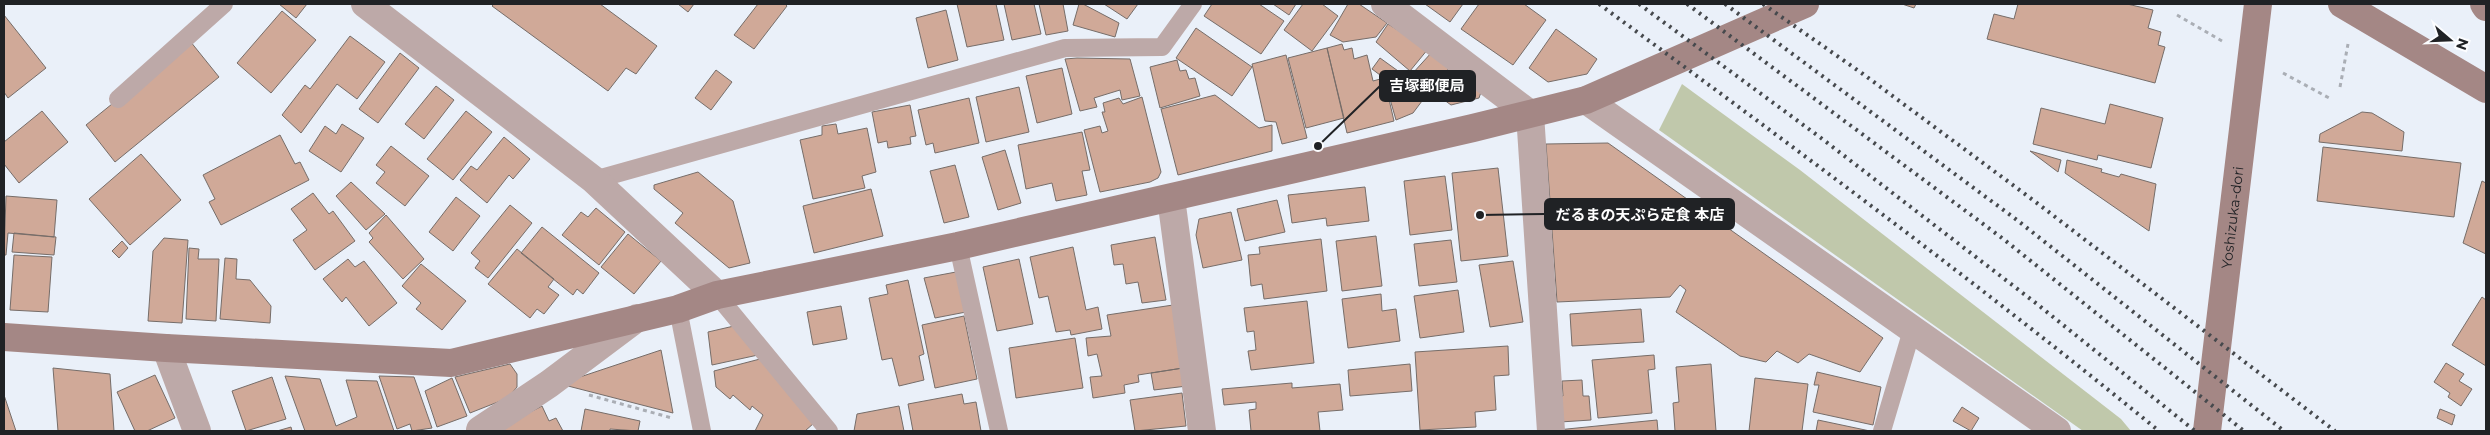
<svg xmlns="http://www.w3.org/2000/svg" width="2490" height="435" viewBox="0 0 2490 435" font-family="Montserrat,'Noto Sans JP',sans-serif">
  <style>
    .green { fill: #c0c8ab }
    .building { fill: #d0a998; stroke: #766d69 }
    .lines { fill: none; stroke-linecap: round; stroke-linejoin: round }
    .path { stroke: #aaaeb5; stroke-width: 3; stroke-dasharray: 4 4; stroke-linecap: butt }
    .lane { stroke: #bda9a8; stroke-width: 18 }
    .street { stroke: #bda9a8; stroke-width: 28 }
    .secondary { stroke: #a48785; stroke-width: 28 }
    .rail { stroke: #46494d; stroke-width: 4; stroke-dasharray: 2.5 5; stroke-linecap: butt }
    .labels { text-anchor: middle; dominant-baseline: central; stroke-width: 4; stroke-linejoin: round; paint-order: stroke }
    .street-label { font-size: 14px; fill: #202225; stroke: #fcfdff }
    .leader { fill: none; stroke: #202225; stroke-width: 2 }
    .callout-dot { fill: #202225; stroke: #fcfdff; stroke-width: 2 }
    .callout { fill: #202225; stroke: #202225; stroke-width: 2 }
    .callout-label { font-size: 15px; text-anchor: middle; font-weight: bold; fill: #fff }
  </style>
  <rect width="100%" height="100%" fill="#eaf0f9"/>
  <path class="green" d="M1682 84 1800 170 2121 419 2131 431H2083L1659 130Z"/>
  <path class="building" d="M279 4H307L296 18Z
    M494 4H600L657 46 636 74 626 68 608 91 492 6Z
    M678 4H694L688 12Z
    M758 4H785L787 6 754 49 734 35Z
    M957 4H996L1004 40 967 47Z
    M1004 4H1034L1041 34 1012 40Z
    M1039 4H1063L1068 31 1046 35Z
    M1079 4H1083L1119 23 1115 37 1073 25Z
    M1104 4H1138L1127 19Z
    M1212 4H1259L1284 21 1261 54 1204 16Z
    M1273 4H1296L1289 15Z
    M1303 4H1322L1338 16 1312 51 1284 30Z
    M1348 4H1359L1387 23 1376 37 1343 42 1330 35Z
    M1425 4H1463L1450 22Z
    M1479 4H1524L1546 20 1513 65 1461 29Z
    M1902 4H1916L1914 8Z
    M2018 4H2127L2153 10 2148 28 2161 32 2158 45 2165 47 2155 83 1987 39 1994 14 2014 19Z
    M946 10 958 60 928 68 916 18Z
    M282 11 316 40 271 93 237 63Z
    M4 15 46 68 8 98 4 92Z
    M1388 24 1428 49 1410 71 1376 42Z
    M1196 28 1252 67 1232 96 1176 58Z
    M1556 29 1597 59 1587 74 1548 82 1529 68Z
    M350 36 385 62 357 99 337 84 301 133 282 115 305 85 310 89Z
    M190 41 219 77 115 162 86 125Z
    M1342 44 1344 50 1352 48 1354 59 1367 55 1373 81 1384 78 1394 121 1347 133 1327 48Z
    M1327 48 1344 118 1306 128 1288 58Z
    M1432 52 1450 67 1431 90 1412 74Z
    M400 53 419 68 378 123 359 109Z
    M1286 55 1307 138 1282 144 1276 122 1265 121 1252 64Z
    M1077 58 1130 59 1140 96 1122 100 1120 90 1094 98 1097 107 1080 111 1065 59Z
    M1380 58 1419 86 1415 93 1422 101 1413 113 1396 120 1384 78 1372 69Z
    M1177 60 1180 71 1186 70 1189 79 1195 78 1200 96 1160 108 1150 67Z
    M1062 68 1072 114 1037 123 1026 76Z
    M1453 69 1482 89 1479 98 1451 105 1436 94Z
    M716 70 732 82 711 110 695 98Z
    M436 86 454 100 424 139 405 124Z
    M1019 87 1029 132 986 142 976 97Z
    M1215 95 1259 128 1272 125V151L1178 175 1161 109Z
    M1142 97 1161 172 1158 178 1150 182 1100 192 1084 130 1100 126 1102 133 1108 131 1102 112H1105L1103 103 1119 98 1123 104Z
    M969 98 979 143 935 153 933 143 926 145 918 110Z
    M2110 104 2163 118 2151 168 2098 155 2097 160 2033 144 2041 108 2105 124Z
    M910 105 916 136 910 137 911 144 888 148 887 141 878 143 872 112Z
    M42 111 68 142 19 183 4 164V142Z
    M466 111 492 132 453 180 427 159Z
    M2362 112 2372 113 2404 132 2402 151 2319 142 2320 134Z
    M342 124 364 138 341 172 309 151 325 126 336 134Z
    M836 124 838 134 867 128 876 172 862 176 865 188 813 199 800 140 822 135V126Z
    M1082 132 1090 170 1082 171 1087 195 1056 201 1052 183 1026 189 1018 145Z
    M280 135 295 164 300 162 309 180 221 225 209 202 215 199 203 175Z
    M504 137 530 159 513 179 509 175 487 203 460 180 471 166 477 170Z
    M1608 143 1883 338 1860 372 1809 354 1798 363 1777 351 1766 362 1740 356 1676 312 1686 290 1680 285 1670 297 1557 302 1546 144Z
    M391 146 429 176 405 206 376 183 385 172 376 165Z
    M2323 147 2461 163 2454 217 2317 201Z
    M1005 150 1021 203 998 210 982 157Z
    M2030 151 2061 160 2058 172Z
    M141 154 181 200 130 245 89 199Z
    M2067 160 2102 169 2101 172 2119 177 2121 174 2156 184 2149 231 2065 173Z
    M955 165 969 217 944 223 930 171Z
    M1498 168 1508 256 1461 261 1452 173Z
    M698 172 733 201 750 263 729 268 675 223 683 213 654 189V185Z
    M1445 176 1452 230 1410 235 1404 181Z
    M2482 181 2486 183V254L2463 243Z
    M351 182 385 214 366 230 336 196Z
    M1365 187 1369 221 1327 226 1326 218 1292 223 1288 195Z
    M871 189 883 236 814 253 803 206Z
    M313 193 329 214 333 211 355 241 315 270 293 240 307 230 291 209Z
    M6 196 57 200 54 237 8 233 6 255H4Z
    M456 197 480 216 453 251 429 232Z
    M1277 200 1285 232 1245 241 1237 209Z
    M510 205 532 223 488 278 475 268 480 261 471 253Z
    M596 208 625 232 599 265 562 235 581 212 588 217Z
    M1231 212 1242 260 1203 268 1196 235 1199 219Z
    M386 215 424 259 403 279 369 242 373 238 369 233Z
    M542 227 599 273 583 294 577 289 573 295 521 253Z
    M14 233 56 237 54 255 12 252Z
    M628 234 661 261 634 294 601 267Z
    M1376 236 1382 286 1342 291 1336 241Z
    M1155 237 1166 300 1142 303 1138 282 1126 284 1123 264 1114 265 1111 245Z
    M164 238 188 240 182 323 148 321 153 251Z
    M1321 239 1327 291 1264 299 1262 284 1251 286 1248 255 1260 254 1259 247Z
    M1451 240 1457 282 1419 286 1414 244Z
    M122 241 128 248 119 258 112 251Z
    M1073 247 1086 310 1098 307 1102 329 1071 335 1070 330 1056 332 1048 296 1039 298 1030 257Z
    M189 248 199 249 198 259H219L216 321 186 319Z
    M517 249 554 279 548 287 559 295 544 314 537 309 530 318 488 284Z
    M14 255 52 257 48 312 10 310Z
    M225 258 237 259 236 279 250 280 271 306 270 323 220 319Z
    M348 259 355 267 364 261 397 303 369 326 346 297 342 302 323 279Z
    M1019 259 1033 324 997 331 983 267Z
    M1513 261 1523 322 1490 327 1479 265Z
    M421 264 466 301 442 330 416 309 421 303 402 286Z
    M956 272 966 312 935 318 924 278Z
    M908 280 924 354 919 356 924 380 899 386 892 358 882 360 869 298 888 294 886 285Z
    M1458 290 1464 332 1420 338 1414 296Z
    M1381 294 1382 311 1396 309 1400 341 1348 348 1342 299Z
    M2482 297 2486 300V366L2452 345Z
    M1307 301 1314 363 1251 370 1248 351 1256 350 1254 331 1247 332 1244 308Z
    M1173 305 1183 368 1138 375 1139 382 1124 385 1125 393 1093 398 1090 377 1102 376 1097 354 1088 356 1086 338 1111 336 1107 315Z
    M841 306 847 339 813 345 807 312Z
    M1641 309 1644 342 1572 346 1570 314Z
    M964 316 977 379 935 388 922 325Z
    M734 326 758 355 712 365 708 332Z
    M1075 338 1083 388 1016 398 1009 348Z
    M1508 346 1509 375 1494 376 1496 410 1475 412 1476 427 1420 430 1415 352Z
    M661 350 673 413 568 386V381Z
    M1654 355 1655 369 1648 370 1652 413 1598 418 1592 360Z
    M760 359 814 423 805 431H755L763 415 752 406 750 410 733 395 730 399 716 387 714 371Z
    M2446 363 2464 374 2459 381 2472 389 2461 406 2448 397 2450 393 2434 382Z
    M510 364 517 374V387L508 398 470 413 455 377Z
    M1410 364 1412 391 1350 396 1348 370Z
    M1711 364 1716 431H1675L1673 403 1679 402 1676 367Z
    M53 368 110 374 114 431H58Z
    M1183 368 1187 386 1154 390 1151 373Z
    M1817 372 1881 387 1873 425 1813 412 1819 385H1814Z
    M155 375 175 418 147 431H135L117 392Z
    M285 376 320 379 336 426 357 417 346 380 377 381 394 431H305Z
    M379 376 414 377 432 428 412 431 410 424 397 429Z
    M272 377 286 419 246 431 232 391Z
    M452 378 467 416 437 427 425 391Z
    M1755 378 1808 384 1802 431H1749Z
    M1582 380 1583 396H1589L1591 420 1560 422 1559 396H1563L1562 381Z
    M1292 383V388L1340 384 1343 410 1318 412 1320 431H1251L1249 410 1256 409V402L1224 405 1222 389Z
    M1182 393 1186 426 1135 431 1130 400Z
    M962 394 964 404 976 402 981 431H913L908 404Z
    M4 395 16 431H4Z
    M542 406 549 421 556 418 563 431H499L498 429Z
    M899 406 904 431H854L857 414Z
    M1962 407 1979 418 1971 431 1953 421Z
    M585 409 640 421 638 431 610 429V431H581Z
    M2440 409 2455 415 2452 425 2437 418Z
    M1657 420 1658 431H1557V430Z
    M1818 420 1870 431H1816Z
    M291 427 292 431H277Z"/>
  <g class="lines">
    <path class="path" d="M2177 15 2222 41
      M2283 73 2331 99
      M2340 87 2348 44
      M589 395 672 418"/>
    <path class="lane" d="M118 99 224 4
      M594 180 1065 48 1162 47 1193 4
      M958 246 999 431
      M717 295 829 431
      M678 309 702 431
      M1882 431 1912 330"/>
    <path class="street" d="M365 4 594 180 717 295
      M1385 4 1530 114 1551 431
      M1586 100 2057 431
      M1171 198 1202 431
      M166 348 197 431
      M480 430 549 384 637 318"/>
    <g class="secondary">
      <path d="M2342 4 2486 89"/>
      <path d="M2484 4 2486 7"/>
      <path d="M4 337 166 348 451 363 678 309 717 295 958 246 1473 128 1586 100 1805 4"/>
      <path id="s1" d="M2207 431 2258 4"/>
    </g>
    <path class="rail" d="M1599 4C1788 143 1977 282 2159 431
      M1639 4 1821 138 2037 304 2195 431
      M1687 4 2002 238 2244 431
      M1725 4 2017 220 2284 431
      M1763 4 1863 74 2033 200 2335 431"/>
  </g>
  <g class="labels">
    <g class="street-label">
      <text stroke="none"><textPath href="#s1" startOffset="215">Yoshizuka-dori</textPath></text>
    </g>
  </g>
  <path class="leader" d="M1318 146L1380 86M1480 215L1545 214"/>
  <g class="callout-dot">
    <circle cx="1318" cy="146" r="5"/>
    <circle cx="1480" cy="215" r="5"/>
  </g>
  <g class="callout">
    <rect x="1380" y="71" width="95" height="30" rx="5"/>
    <rect x="1545" y="199" width="189" height="30" rx="5"/>
  </g>
  <g class="callout-label">
    <text x="1427" y="91">吉塚郵便局</text>
    <text x="1640" y="220">だるまの天ぷら定食 本店</text>
  </g>
  <rect width="2490" height="435" fill="none" stroke="#202225" stroke-width="10"/>
  <g transform="translate(2450 40) rotate(109)" stroke="#fcfdff" stroke-width="4" paint-order="stroke">
  <path d="M0-4L9 19L0 12L-9 19Z" fill="#202225"/>
  <text y="-8" font-size="14" font-weight="bold" text-anchor="middle" fill="#202225">N</text>
  </g>
</svg>
